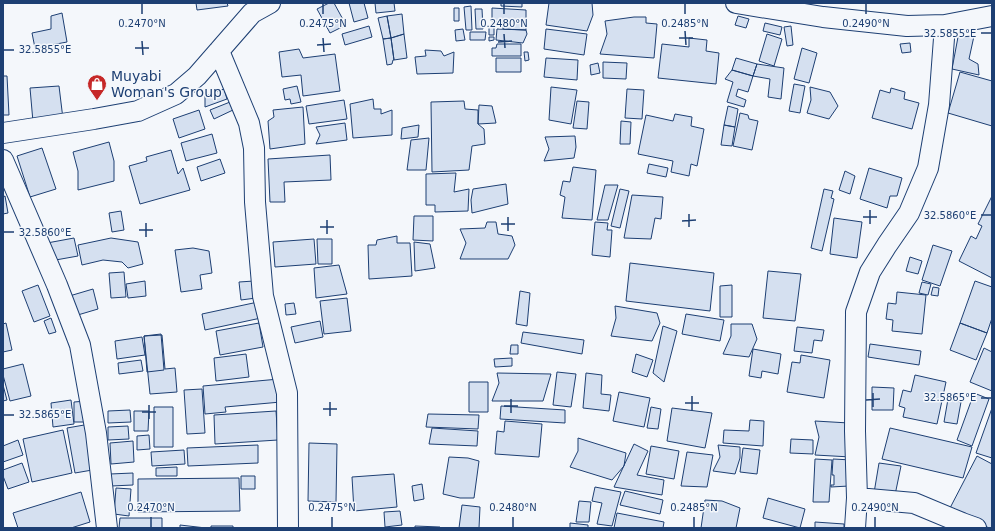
<svg xmlns="http://www.w3.org/2000/svg" width="995" height="531" viewBox="0 0 995 531" font-family="'DejaVu Sans',sans-serif">
  <style>
    .building { fill: #d5e0f0; stroke: #1d3f73 }
    .lines { fill: none; stroke-linecap: round; stroke-linejoin: round }
    .street-casing { stroke: #1d3f73; stroke-width: 22 }
    .street { stroke: #f4f7fb; stroke-width: 20 }
    .ticks { fill: none; stroke: #1d3f73; stroke-width: 1.5 }
    .labels { text-anchor: middle; dominant-baseline: central; stroke-width: 3; stroke-linejoin: round; paint-order: stroke }
    .poi-label { font-size: 14px; fill: #1d3f73; stroke: #f4f7fb; text-anchor: start }
    .ticks-label { font-size: 10px; text-anchor: middle; fill: #1d3f73; stroke: #f4f7fb; stroke-width: 3; stroke-linejoin: round; paint-order: stroke }
  </style>
  <rect width="100%" height="100%" fill="#f4f7fb"/>
  <path class="building" d="M196 3H227L228 6 197 10Z
    M329 3H334L346 25 330 33 317 9Z
    M349 3H364L368 18 354 22Z
    M375 3H394L395 11 376 13Z
    M501 3H522V7L501 6Z
    M549 3H592L593 15 587 31 546 25Z
    M471 6 472 30H466L464 7Z
    M454 8H459V21H454Z
    M492 8 526 10V30L503 29V22H492Z
    M475 9H482L483 29H476Z
    M62 13 67 42 35 48 32 33 51 29V16Z
    M402 14 404 34 391 38 387 16Z
    M387 16 391 38 383 39 378 18Z
    M738 16 749 19 746 28 735 25Z
    M634 17H646V23L657 24 654 58 600 54 607 34 605 21Z
    M765 23 782 27 780 35 763 31Z
    M369 26 372 37 345 45 342 34Z
    M489 26H494V35H489Z
    M791 26 793 45 787 46 784 27Z
    M463 29 465 40 456 41 455 30Z
    M497 29 526 30 527 34 523 43 496 40Z
    M546 29 587 34 584 55 544 49Z
    M470 32H486L485 40H470Z
    M404 34 407 58 394 60 391 38Z
    M767 34 782 39 774 66 759 61Z
    M974 36 969 59 978 64 979 75 952 69 958 37Z
    M489 37H494V40L489 41Z
    M391 38 394 60H393L392 64 387 65 383 39Z
    M689 38 707 40 706 51 719 53 716 84 658 78 662 44 689 47Z
    M910 43 911 52 902 53 900 44Z
    M497 44H521V56H492V48H496Z
    M802 48 817 53 809 83 794 79Z
    M299 49 303 58 335 54 340 91 303 96 301 75 282 77 279 52Z
    M425 50 441 51 444 56 454 52 453 73 417 74 415 57 426 56Z
    M524 52H528L529 60 525 61Z
    M496 58H521V72H496Z
    M546 58 578 60 577 80 544 77Z
    M736 58 757 64 753 76 732 70Z
    M603 62 627 63 626 79 603 78Z
    M598 63 600 73 591 75 590 65Z
    M757 64 784 68 781 99 768 97 770 79 753 76Z
    M732 70 753 76 748 92 738 89 736 96 746 100 744 107 727 102 733 82 725 79Z
    M960 72 992 81V126L948 113Z
    M3 76H7L9 115H3Z
    M794 84 805 86 800 113 789 111Z
    M59 86 63 119 33 122 30 88Z
    M297 86 301 102 291 104 290 99 285 100 283 89Z
    M551 87 577 90 571 124 549 120Z
    M810 87 830 92 838 106 829 119 807 113 811 100Z
    M891 88 905 92 904 99 919 103 912 129 872 118 880 90 890 93Z
    M224 89 227 99 205 107V96Z
    M627 89 644 90 642 119 625 118Z
    M373 99 374 109H381V114L392 110V135L353 138 350 104Z
    M344 100 347 119 309 124 306 106Z
    M464 101 465 109 478 110V124L484 129 485 144 472 146 469 170 432 172 431 102Z
    M577 101 589 102 587 129 573 128Z
    M230 102 233 110 214 119 210 110Z
    M479 105 492 106 496 123 478 124Z
    M728 106 738 109 735 127 724 125Z
    M303 107 305 144 270 149 268 121 274 117 273 110Z
    M199 110 205 129 179 138 173 119Z
    M740 113 748 115 749 119 758 121 752 150 733 146Z
    M675 114 692 117 691 126 704 129 697 166 691 164 689 176 671 172 673 161 638 154 646 115 673 121Z
    M621 121 631 122 630 144H620Z
    M345 123 347 140 316 144 320 135 316 127Z
    M419 125 418 137 401 139 402 128Z
    M724 125 735 127 732 146 721 145Z
    M212 134 217 153 186 161 181 143Z
    M575 136 576 147 574 158 544 161 549 149 545 137Z
    M429 138 426 170H407L411 140Z
    M109 142 114 161V181L78 190V171L73 152Z
    M42 148 56 189 30 197 17 156Z
    M171 150 178 174 183 168 190 190 140 204 129 166 147 161 146 157Z
    M330 155 331 180 284 182 285 202H270L268 159Z
    M220 159 225 173 201 181 197 167Z
    M649 164 668 168 666 177 647 173Z
    M573 167 596 170 592 220 562 218 565 197 560 195 563 181 570 182Z
    M869 168 902 178 897 196H890L887 208 860 199Z
    M845 171 855 176 850 194 839 190Z
    M456 173 454 192 469 189 468 211 435 212V205H426V174Z
    M506 184 508 204 472 213 471 200 473 189Z
    M605 185H618L608 220H597Z
    M620 189 629 191 620 228 611 226Z
    M824 189 833 191 831 198 834 199 822 251 811 248Z
    M632 195 663 197 661 219 655 218 651 239 624 238Z
    M5 196 8 213 3 214V197Z
    M992 196V278L959 261 971 236 976 239 982 226 978 224Z
    M121 211 124 230 112 232 109 213Z
    M414 216H433V241L413 240Z
    M834 218 862 222 857 258 830 254Z
    M487 222H496L498 234 512 236 515 245 508 259H460L466 243 460 229 485 228Z
    M595 222 608 223 607 230H612L610 257 592 255Z
    M397 236V243H410L412 276 369 279 368 245H376L377 240Z
    M74 238 78 256 50 261 47 243Z
    M111 238 138 242 143 264 128 268 122 262 103 260 82 265 78 245Z
    M314 239 316 264 275 267 273 242Z
    M317 239H332V264H318Z
    M414 242 430 244 435 268 415 271Z
    M933 245 952 251 940 286 922 280Z
    M193 248 209 251 212 273 200 275 202 289 181 292 175 250Z
    M910 257 922 261 918 274 906 271Z
    M630 263 714 273 710 311 626 301Z
    M339 265 347 294 316 298 314 268Z
    M768 271 801 274 795 321 763 318Z
    M124 272 126 297 111 298 109 273Z
    M145 281 146 296 128 298 126 284Z
    M254 281 256 298 241 300 239 282Z
    M975 281 992 287V318L987 333 960 323Z
    M922 282 931 284 928 295 919 293Z
    M38 285 50 316 34 322 22 291Z
    M732 285V317H720V286Z
    M933 287 939 288 938 296 931 295Z
    M93 289 98 309 71 317 66 297Z
    M520 291 530 293 527 326 516 324Z
    M897 292 926 295 922 334 892 331 893 320 886 319 888 303 896 304Z
    M347 298 351 331 324 334 320 301Z
    M258 302 261 318 205 330 202 314Z
    M294 303 296 314 286 315 285 304Z
    M615 306 657 313 660 323 652 341 611 336 616 318Z
    M686 314 724 320 720 341 682 334Z
    M51 318 56 332 49 334 44 321Z
    M320 321 323 337 295 343 291 327Z
    M6 323 12 350 3 352V324Z
    M259 323 263 347 220 355 216 331Z
    M960 323 987 333 976 360 950 350Z
    M731 324H752L757 339 749 357 723 354 731 336Z
    M663 326 677 331 664 382 653 373Z
    M797 327 824 330 822 341 814 340 812 353 794 351Z
    M523 332 584 340 582 354 521 343Z
    M161 334 164 370 147 372 144 336Z
    M162 335 165 369 175 368 177 392 150 394 144 336Z
    M142 337 145 355 117 359 115 341Z
    M870 344 921 351 919 365 868 357Z
    M511 345H518V354H510Z
    M984 348 992 352V391L970 382Z
    M753 349 781 354 778 374 762 371 761 378 749 376Z
    M246 354 249 377 216 381 214 358Z
    M636 354 653 360 647 377 632 372Z
    M801 355 830 360 824 398 787 392 792 362 800 363Z
    M512 358V366L495 367 494 359Z
    M141 360 143 371 119 374 118 363Z
    M23 364 31 396 10 401 3 375V369Z
    M557 372 576 374 571 407 553 405Z
    M497 373 551 374 543 401H492L499 383Z
    M586 373 602 375 601 394 611 395 609 411 583 408Z
    M915 375 946 382 937 424 903 417 905 408 899 406 903 390 911 392Z
    M279 379 281 402 225 407 226 412 205 414 203 386Z
    M469 382H488V412H469Z
    M3 385 7 400 3 401Z
    M872 387 894 388 893 410H872Z
    M202 389 205 433 187 434 184 390Z
    M619 392 650 398 644 427 613 421Z
    M974 393 989 399 972 446 957 440Z
    M948 399 961 402 957 424 944 422Z
    M71 400 74 424 53 427 51 403Z
    M86 401 87 422H74V402Z
    M501 406 565 410V423L500 419Z
    M154 407H173V447H154Z
    M651 407 661 409 658 429 647 428Z
    M672 408 712 413 705 448 667 441Z
    M992 408V458L976 453Z
    M130 410 131 422 108 423V411Z
    M134 411H149L148 431H134Z
    M276 411 278 440 215 444 214 415Z
    M428 414 479 415 478 429 426 427Z
    M750 420 764 421 763 446 723 443 724 430 749 431Z
    M505 421 542 424 539 457 495 454 497 431 504 432Z
    M815 421 849 423 851 457 815 455 819 437Z
    M90 424 98 469 75 473 67 428Z
    M128 426 129 439 108 440V427Z
    M432 428 478 431 477 446 429 444Z
    M890 428 972 447 963 478 882 459Z
    M63 430 72 473 32 482 23 439Z
    M149 435 150 449 137 450V436Z
    M578 438 626 453 624 466 612 480 570 467 578 451Z
    M791 439 813 440V454L790 453Z
    M18 440 23 455 3 462V446Z
    M133 441 134 462 111 464 110 443Z
    M309 443 337 444 336 502 308 501Z
    M634 444 648 451 637 475 664 480 662 495 614 487Z
    M258 445V463L188 466 187 448Z
    M718 445 740 447V458L735 474 713 471 720 457Z
    M651 446 679 451 674 479 646 474Z
    M743 448 760 450 757 474 740 472Z
    M184 450 185 464 152 466 151 452Z
    M687 452 713 455 707 487 681 486Z
    M977 456 992 464V528H989L950 508Z
    M449 457 468 458 479 461 474 498H460L443 494Z
    M815 459 832 460 829 502H813Z
    M833 459 852 460 849 486 831 487V485H834V475H832Z
    M22 463 29 482 8 489 3 476V470Z
    M879 463 901 466 895 495 874 493Z
    M177 467V476H156V468Z
    M133 473V485L111 486 110 474Z
    M394 474 397 507 354 511 352 477Z
    M241 476H255V489H241Z
    M239 478 240 511 138 512V479Z
    M422 484 424 499 414 501 412 486Z
    M595 487 621 492 612 526 597 524 602 503 592 501Z
    M116 488 131 489 129 516 114 514Z
    M625 491 663 500 660 514 620 505Z
    M81 492 90 522 71 528H18L13 513Z
    M768 498 805 509 800 528 763 518Z
    M705 500 722 501 740 508 736 528H701Z
    M579 501 591 502 589 522H576Z
    M462 505 480 507 479 528H459Z
    M400 511 402 525 385 527 384 512Z
    M617 513 664 522 663 528H614Z
    M120 518H162V528H119Z
    M815 522 844 524V528H815Z
    M570 523 588 525V528H570Z
    M180 525 206 528H180Z
    M211 526H233V528H211Z
    M415 526 440 527V528H415Z"/>
  <g class="lines">
    <g class="street-casing">
      <path id="street" d="M736 3 823 17 907 26 945 25 992 16
        M219 51 249 123 254 148 255 202 263 296 287 393 288 528
        M3 133 94 119 138 111 176 94 197 76 252 13 270 3
        M3 160 57 285 80 345 96 433 107 528
        M857 498 914 503 962 523 976 528
        M855 528 857 498 855 431 856 312 870 272 887 245 909 213 928 168 939 105 945 25"/>
    </g>
    <use href="#street" class="street"/>
  </g>
  <path class="ticks" d="M142 4V14M323 4V14M504 4V14M685 4V14M866 4V14M685 31 686 45M981 33H991M504 34 505 48M323 38 324 52M679 38H693M142 41 143 55M498 42 512 41M317 45 331 44M135 48H149M4 50H14M870 210V224M689 214V227M981 215H991M508 217V231M863 217H877M327 220V234M682 221 696 220M146 223V237M501 224H515M320 227H334M139 230H153M4 232H14M873 393V407M692 396V410M981 398H991M511 399V413M866 400 880 399M330 402V416M685 403H699M149 405V419M504 406H518M323 409H337M142 412H156M4 415H14M151 517V527M332 517V527M513 517V527M694 517V527M875 517V527"/>
  <defs>
    <g id="shop-pin" transform="scale(1)"><path d="M0 17L-7.5 6A9.5 9.5 0 1 1 7.5 6Z" fill="#c62828" stroke="#f4f7fb"/><path d="M-5-2.5h2.3a2.7 3.5 0 0 1 5.4 0H5L5.5 6h-11ZM-1.5-2.5h3a1.5 2.3 0 0 0-3 0Z" fill="#fff"/></g>
  </defs>
  <g fill-rule="evenodd">
    <use href="#shop-pin" x="97" y="84"/>
  </g>
  <g class="labels">
    <g class="poi-label">
      <text x="111" y="76">Muyabi<tspan x="111" dy="16">Woman's Group</tspan></text>
    </g>
  </g>
  <g class="ticks-label">
    <text x="142" y="27">0.2470°N</text>
    <text x="323" y="27">0.2475°N</text>
    <text x="504" y="27">0.2480°N</text>
    <text x="685" y="27">0.2485°N</text>
    <text x="866" y="27">0.2490°N</text>
    <text x="950" y="37">32.5855°E</text>
    <text x="45" y="53">32.5855°E</text>
    <text x="950" y="219">32.5860°E</text>
    <text x="45" y="236">32.5860°E</text>
    <text x="950" y="401">32.5865°E</text>
    <text x="45" y="418">32.5865°E</text>
    <text x="151" y="511">0.2470°N</text>
    <text x="332" y="511">0.2475°N</text>
    <text x="513" y="511">0.2480°N</text>
    <text x="694" y="511">0.2485°N</text>
    <text x="875" y="511">0.2490°N</text>
  </g>
  <rect width="995" height="531" fill="none" stroke="#1d3f73" stroke-width="8"/>
</svg>
